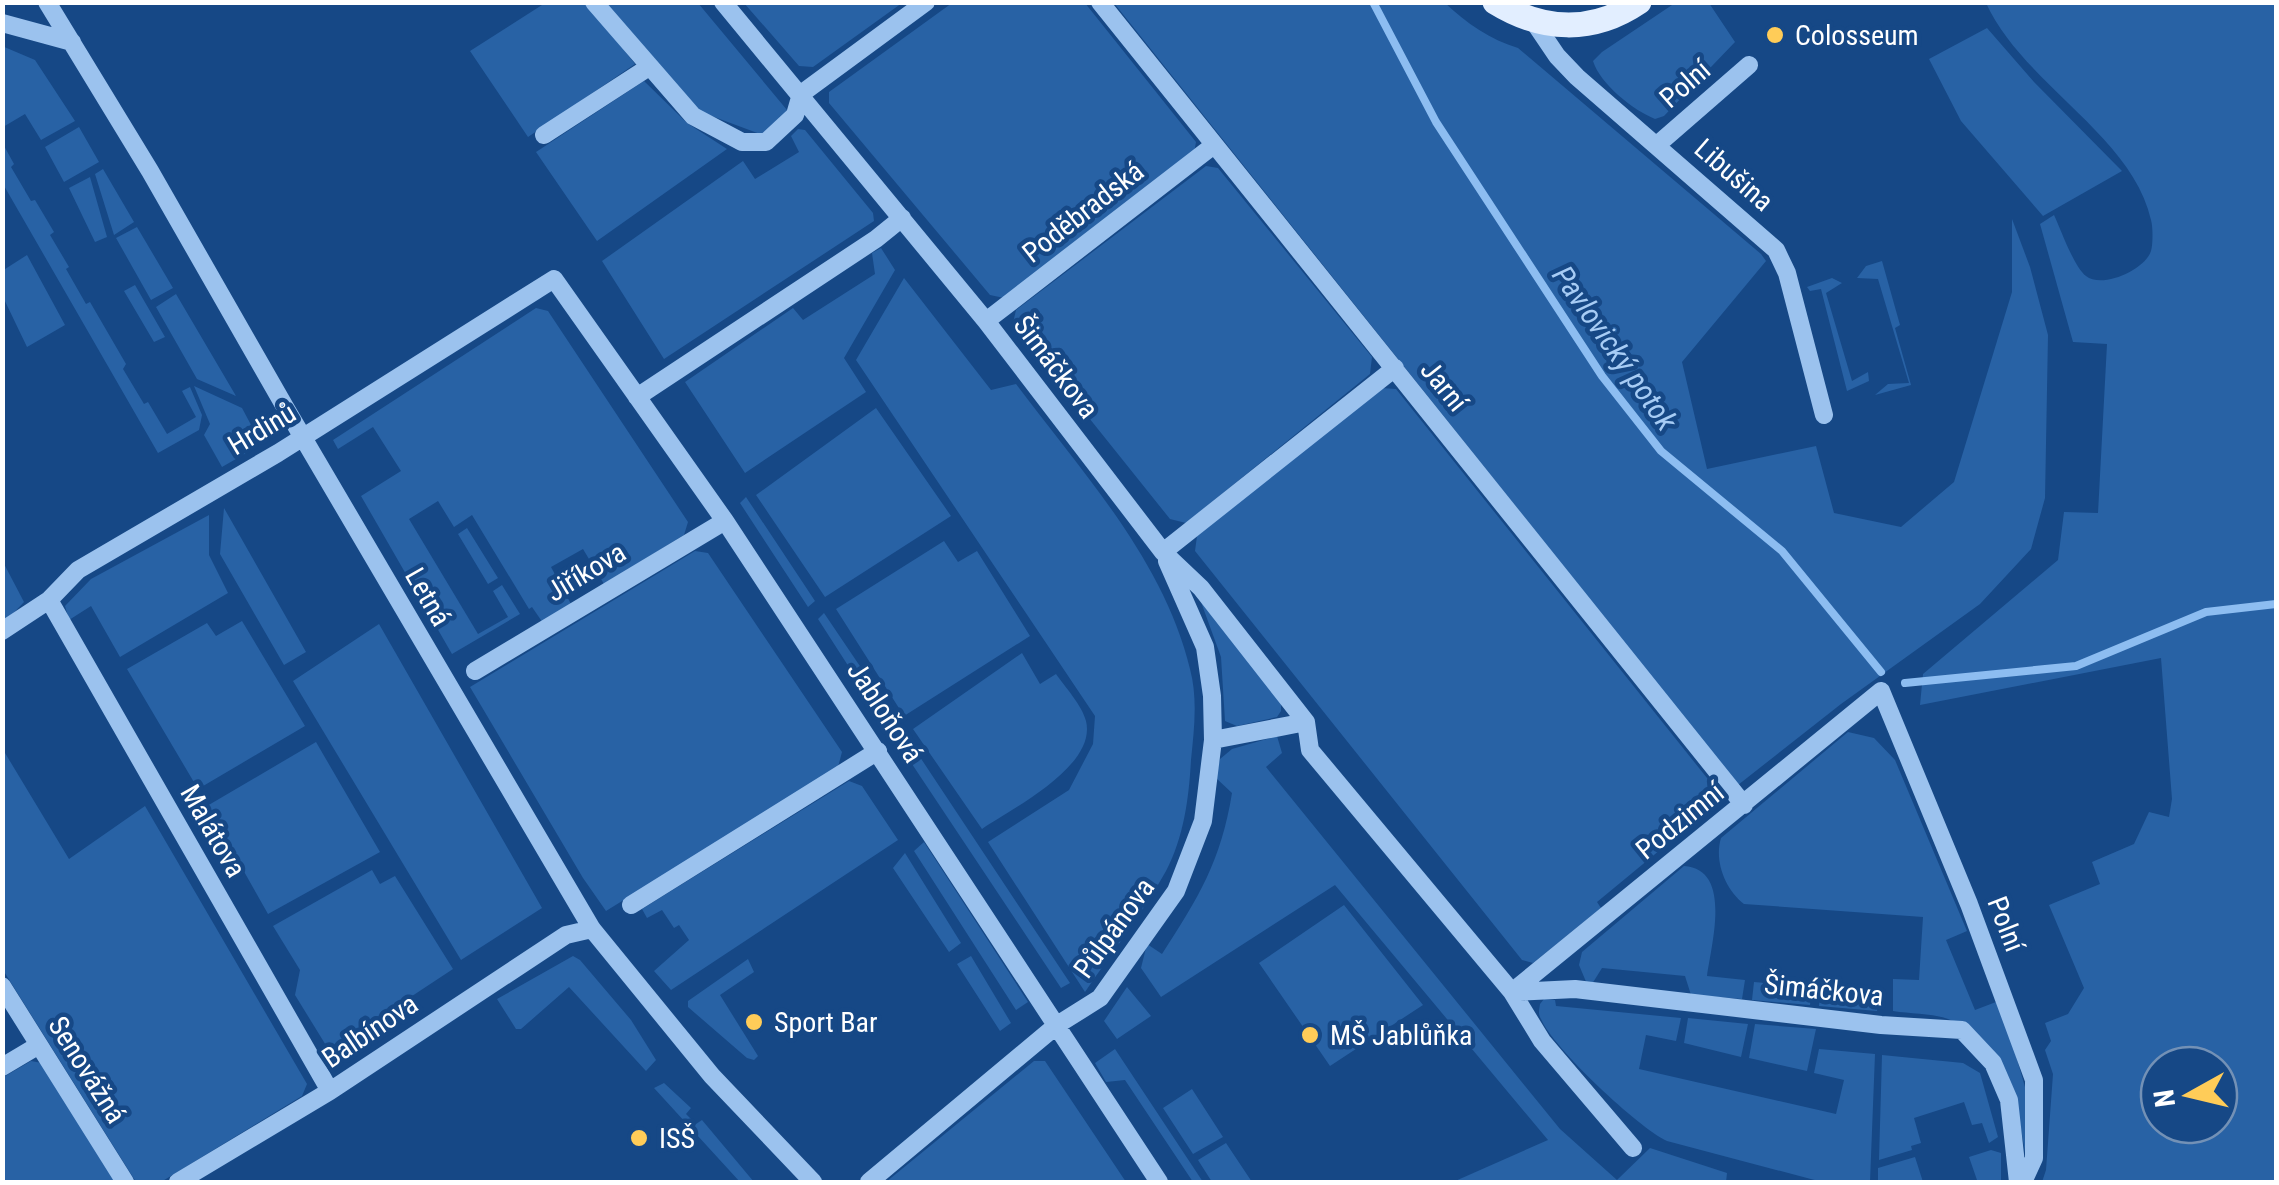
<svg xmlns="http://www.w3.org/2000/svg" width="2279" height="1185" viewBox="0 0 2279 1185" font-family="'Roboto Condensed',sans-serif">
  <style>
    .green { fill: #2862a5; fill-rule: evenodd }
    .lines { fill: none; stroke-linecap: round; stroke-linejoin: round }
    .stream { stroke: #8dbdf1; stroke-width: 8 }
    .minor { stroke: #9bc2ee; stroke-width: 18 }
    .major { stroke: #e2eeff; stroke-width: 25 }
    .poi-dot { fill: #ffcc58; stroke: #164886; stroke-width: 4 }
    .labels { text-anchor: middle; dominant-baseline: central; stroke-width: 9; stroke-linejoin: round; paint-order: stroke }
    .poi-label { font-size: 28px; fill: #fff; stroke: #164886; text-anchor: start }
    .street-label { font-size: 28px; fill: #fff; stroke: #164886 }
    .water-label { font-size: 30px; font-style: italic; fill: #a7ccf5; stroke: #164886 }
  </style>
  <rect width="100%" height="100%" fill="#164886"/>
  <path class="green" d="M541 3H587L635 64 528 137 470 51 542 5Z
    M606 3H698L787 110 776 127 760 134 701 112Z
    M744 3H902L813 67 799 66Z
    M952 3H1085L1196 142 1194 153 1004 298 990 295 829 103V92Z
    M1114 3H1445C1466 23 1491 40 1518 48L1761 254 1766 261 1682 362 1707 469 1816 446 1834 513 1901 527 1954 482 2012 292V219L2030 267 2048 335 2045 498 2031 549 1980 604 1841 704 1738 785Z
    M1675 3H1709L1735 42 1664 116 1655 119C1633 110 1600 84 1593 61L1602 52Z
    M1986 3H2276V1182H2042L2046 1170 2053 1074 2045 1050 2051 1041 2045 1023 2068 1014 2084 988 2049 905 2100 884 2092 862 2134 844 2149 812 2169 817 2172 799 2161 658 1920 705 1923 674 2058 560 2064 512 2098 513 2107 344 2073 342 2040 224 2054 215C2061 230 2074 267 2086 276 2102 289 2145 270 2151 251 2153 244 2153 227 2151 220 2132 135 2024 85 1986 3ZM2159 1065H2219V1125H2159Z
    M1987 28 2034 82 2122 171 2043 216 1961 121 1929 59Z
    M2 46 35 60 75 121 41 140 25 114 3 127Z
    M644 81 687 123 727 149 597 241 536 152Z
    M79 127 99 162 64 182 45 147Z
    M798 129 805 130 873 213 874 221 664 359 602 261 743 161 755 179 799 152 791 136Z
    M3 144 14 164 11 167 31 201 35 200 54 232 50 235 69 267 66 269 86 304 90 302 126 364 123 369 144 404 148 402 167 434 196 417 182 391 190 387 202 415 199 430 158 453 3 184Z
    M1206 166 1218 168 1372 357 1370 374 1186 523 1170 519 1013 323 1016 310Z
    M103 169 134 222 114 235 95 174Z
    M90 177 107 237 95 242 69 188Z
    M137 227 173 288 151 300 116 238Z
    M881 248 895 270 844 358 866 392 745 473 685 382 793 308 803 320 875 274 872 253Z
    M27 255 65 325 27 347 3 297 2 271Z
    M1882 261 1900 325 1895 328 1911 385 1875 395 1888 384 1909 383 1878 279 1857 278 1866 266Z
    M904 278 991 390 1016 384C1081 471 1164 560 1190 669 1198 699 1194 730 1191 760 1189 797 1184 837 1166 871 1143 913 1112 952 1085 992L988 842 1069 790 1093 744 1095 716 856 360Z
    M1832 278 1842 283 1826 293 1852 381 1868 372 1869 381 1847 391 1821 289 1810 291 1807 287Z
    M135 285 165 337 154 342 124 291Z
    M176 294 236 396 197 379 156 307Z
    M536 308 548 311 688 522 684 535 604 584 583 549 551 567 571 604 543 623 532 607 529 609 472 515 454 527 438 501 409 519 478 634 508 617 493 591 502 585 520 614 452 654 361 496 401 471 373 427 338 449 333 440Z
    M194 386 242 408 258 438 255 448 222 467 204 435 210 424Z
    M1381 388 1396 389 1723 798 1597 902 1601 908 1533 963 1522 960 1195 551 1197 536Z
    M876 408 951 516 825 597 756 495Z
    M746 497 815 601 808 607 740 503Z
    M224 508 306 652 284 665 220 554Z
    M209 515V555L228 593 120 657 91 606 69 620 65 606 91 579Z
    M467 528 498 578 488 584 458 534Z
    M944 541 958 562 977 551 1030 636 904 716 836 609Z
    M695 551 708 553 842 752 838 767 606 911 583 878 470 687Z
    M2 560 24 602 3 624H2Z
    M1201 602 1281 702V711L1277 717 1237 726 1225 721 1221 657Z
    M824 613 897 721 887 726 818 619Z
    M242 621 305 726 198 789 127 669 207 623 216 636Z
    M379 624 542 908 461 960 293 681Z
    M1022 653 1040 684 1056 674C1065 687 1082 705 1086 721 1097 766 1013 808 982 829L913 729Z
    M1848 732 1874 738 1895 760 1967 931 1946 940 1975 1010 1996 1002 2008 1028 2027 1094 2026 1157C2017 1102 2007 1041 1948 1019 1932 1013 1911 1014 1893 1011V979L1919 980 1923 917 1744 904C1725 889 1714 861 1721 838Z
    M904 733 1070 983 1061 988 896 740Z
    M1277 736 1282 753 1266 767 1560 1129 1617 1180 1650 1148 1727 1173 1726 1182H1453L1548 1140 1335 885 1161 997 1141 968 1147 944 1162 954C1199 897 1221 861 1232 793L1216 778 1220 759 1232 749Z
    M316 742 380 852 268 914 207 806Z
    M2 748 69 859 145 806 307 1084 302 1096 161 1182H136L3 970Z
    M849 781 862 786 898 840 671 990 654 971 689 940 679 925 674 928 662 910 647 918 642 909Z
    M924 842 1028 1002 1016 1010 914 851Z
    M905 853 961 943 949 952 893 868Z
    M1684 866C1733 869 1711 945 1707 976L1745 980 1742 999 1691 995 1685 976 1602 968 1592 984H1587L1579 965 1582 952Z
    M372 870 380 884 395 876 453 969 403 1002 410 1015 348 1060H335L295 995 300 970 273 926Z
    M1344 905 1423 1005 1330 1066 1259 963Z
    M573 956 580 960 631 1020 656 1060 646 1071 569 987 521 1029H516L497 999Z
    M971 956 1011 1023 1000 1031 957 964Z
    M748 959 754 972 720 995 758 1056 754 1060 747 1058 688 1007V1001Z
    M1754 982 1812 987 1810 1005 1752 1000Z
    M1127 987 1151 1016 1117 1039 1104 1021Z
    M1821 987 1881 991 1877 1011 1819 1006Z
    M1544 999 1555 1000 1556 1006 1681 1018 1676 1041 1646 1035 1639 1069 1836 1114 1844 1080 1814 1073 1819 1049 1875 1054 1870 1182H1822L1667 1141C1639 1128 1553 1048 1541 1019 1538 1014 1539 1011 1540 1004Z
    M1688 1018 1748 1024 1741 1057 1684 1043Z
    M1755 1024 1816 1029 1807 1071 1749 1058Z
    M1115 1049 1203 1182H1193L1125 1080 1106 1082 1095 1063Z
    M1882 1055 1963 1063 1980 1073 1998 1137 1989 1143 1982 1123 1972 1125 1964 1102 1914 1118 1921 1143 1911 1146 1912 1150 1879 1160Z
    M31 1061 42 1063 115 1182H3L2 1078Z
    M1034 1061H1045L1126 1182H886Z
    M664 1083 691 1108 686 1114 696 1124 702 1120 754 1182H740L654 1088Z
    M1192 1089 1223 1137 1193 1154 1163 1108Z
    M1226 1143 1252 1182H1212L1198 1160Z
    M1991 1150 2001 1153V1182H1970L1977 1180 1969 1157Z
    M1915 1157 1923 1182H1878V1168Z"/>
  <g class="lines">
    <path class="stream" d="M1373 2 1436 122 1602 376 1661 451 1782 551 1881 672
      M1905 683 2076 666 2206 612 2276 604"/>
    <path class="minor" d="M47 2 150 171 285 407 592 929 712 1076 813 1182
      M594 2 693 116 742 142H766L795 115 801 94 926 2
      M723 2 986 321 1163 552 1201 588 1306 722 1310 750 1512 992 1542 1041 1633 1148
      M1100 2 1744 805
      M1534 22 1557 56 1577 77 1776 250 1787 273 1824 415
      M2 23 72 42
      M544 135 649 67
      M1657 145 1749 65
      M986 321 1214 145
      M637 397 876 239 902 218
      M1163 552 1395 368
      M49 600 330 1091
      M2 631 49 600 78 570 278 453 554 279 725 521 1159 1182
      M475 671 725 521
      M1213 740 1306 722
      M631 905 878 751
      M2 986 125 1182
      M1512 992 1881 691 1969 904 2034 1080V1158L2023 1182
      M1513 992 1575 989 1881 1025 1962 1030 1993 1063 2009 1100 2018 1182
      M2 1067 39 1045
      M178 1182 330 1091 566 935 592 929
      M869 1182 1057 1025 1100 998 1176 891 1203 821 1213 740 1212 696 1205 647 1167 561"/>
    <path class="major" d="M1495 2C1542 31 1592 34 1639 2"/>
  </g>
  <g class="poi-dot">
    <circle cx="1775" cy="35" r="10"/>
    <circle cx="754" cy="1022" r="10"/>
    <circle cx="1310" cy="1035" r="10"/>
    <circle cx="639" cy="1138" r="10"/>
  </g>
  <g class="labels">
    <g class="poi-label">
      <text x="1795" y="35">Colosseum</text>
      <text x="774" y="1022">Sport Bar</text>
      <text x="1330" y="1035">MŠ Jablůňka</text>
      <text x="659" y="1138">ISŠ</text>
    </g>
    <g class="street-label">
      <text transform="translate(1685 84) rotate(-41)">Polní</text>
      <text transform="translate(1734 175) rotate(41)">Libušina</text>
      <text transform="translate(1083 212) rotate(-38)">Poděbradská</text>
      <text transform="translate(1056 367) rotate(53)">Šimáčkova</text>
      <text transform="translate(1444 386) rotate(51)">Jarní</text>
      <text transform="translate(262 429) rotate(-31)">Hrdinů</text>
      <text transform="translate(586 572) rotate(-31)">Jiříkova</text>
      <text transform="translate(428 597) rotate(60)">Letná</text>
      <text transform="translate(885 712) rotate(57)">Jabloňová</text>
      <text transform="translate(1680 821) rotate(-39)">Podzimní</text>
      <text transform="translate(213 831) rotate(60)">Malátova</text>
      <text transform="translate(2006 924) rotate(69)">Polní</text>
      <text transform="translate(1114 928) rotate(-54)">Půlpánova</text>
      <text transform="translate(1824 990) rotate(6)">Šimáčkova</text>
      <text transform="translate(370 1031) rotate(-34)">Balbínova</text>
      <text transform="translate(87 1070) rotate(58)">Senovážná</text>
    </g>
    <g class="water-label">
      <text transform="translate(1615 348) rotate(55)">Pavlovický potok</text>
    </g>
  </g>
  <rect width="2279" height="1185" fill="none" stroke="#ffffff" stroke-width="10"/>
  <g transform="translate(2189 1095) rotate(262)"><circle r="48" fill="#164886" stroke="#7391b6" stroke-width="2.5"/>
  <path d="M0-8L18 38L0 25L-18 38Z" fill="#ffcc58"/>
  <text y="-15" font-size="28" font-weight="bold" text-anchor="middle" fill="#ffffff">N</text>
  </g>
</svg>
